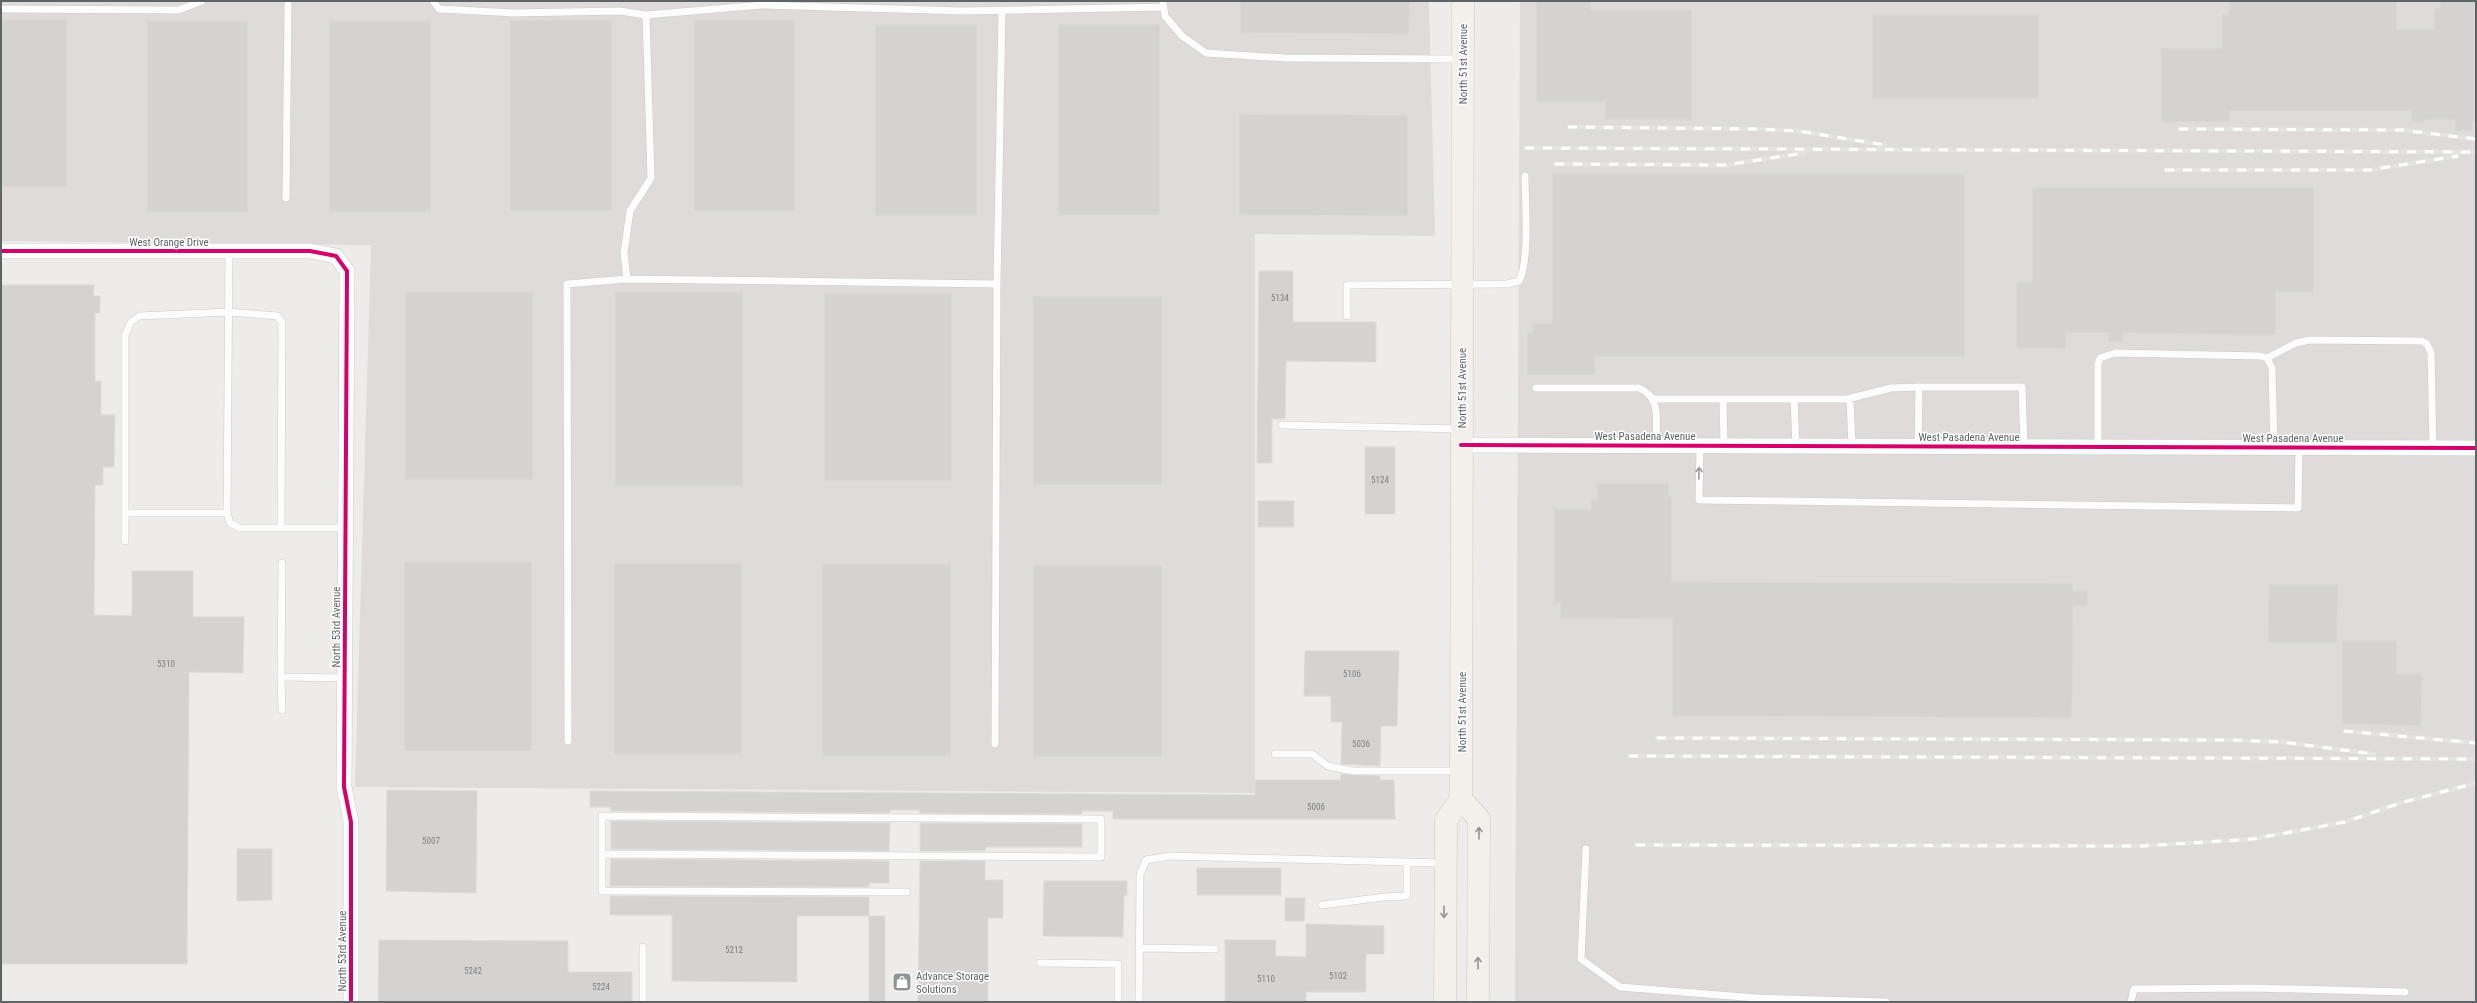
<svg xmlns="http://www.w3.org/2000/svg" width="2477" height="1003" viewBox="0 0 2477 1003" font-family="'Roboto Condensed',sans-serif">
  <style>
    .industrial { fill: #dedbda }
    .building { fill: #d5d3d2; stroke: #dddbd9 }
    .lines { fill: none; stroke-linecap: round; stroke-linejoin: round }
    .lane-casing { stroke: #cacac9; stroke-width: 8 }
    .street-casing { stroke: #cacac9; stroke-width: 16 }
    .primary-casing { stroke: #d4c7ba; stroke-width: 23 }
    .lane { stroke: #fcfcfc; stroke-width: 7 }
    .street { stroke: #fcfcfc; stroke-width: 15 }
    .primary { stroke: #f3efea; stroke-width: 22 }
    .rail-casing { stroke: #e3e3e2; stroke-width: 4.5 }
    .rail { stroke: #fff; stroke-width: 3; stroke-dasharray: 9; stroke-linecap: butt }
    .cycleway-casing { stroke: #fff; stroke-width: 6 }
    .cycleway { stroke: #d6006c; stroke-width: 4 }
    .oneway { stroke: #96999a }
    .oneway2 { stroke: #939594 }
    .labels { text-anchor: middle; dominant-baseline: central; stroke-width: 3; stroke-linejoin: round; paint-order: stroke }
    .number-label { font-size: 9px; fill: #7e8182 }
    .street-label { font-size: 11px; fill: #5f6466; stroke: #fff }
    .poi-label { font-size: 11px; fill: #5f6466; stroke: #fff; text-anchor: start }
  </style>
  <rect width="100%" height="100%" fill="#eeecea"/>
  <path class="industrial" d="M1 1H1429L1435 236 1255 234V793L355 787 371 245 1 241Z
    M1520 1H2476V1002H1515Z"/>
  <path class="building" d="M1240 1H1410L1409 34 1240 33Z
    M1536 1H1591V10H1692V120H1605V102H1536Z
    M2229 1H2397V29H2434V8H2440V1H2475V122H2473V131H2455V120H2425V122H2411V111H2230V122H2161V48H2222V14H2229Z
    M1872 15H2039V98H1872Z
    M1 19H67V187H1Z
    M510 20H612V211H510Z
    M694 20H795V211H694Z
    M147 21H248V212H147Z
    M329 21H431V212H329Z
    M1058 24H1160V215H1058Z
    M875 25H977V216H875Z
    M1239 114 1408 115V216L1239 215Z
    M1552 174H1965V357H1595V375H1527V333H1533V323H1552Z
    M2042 187H2314V292H2276V335L2123 333V342L2108 341V333H2066V349L2016 348V282H2032V188Z
    M1259 271H1293V322H1376V362L1286 361 1285 419H1272V463H1257Z
    M1 285H94L93 296H100V313H95V381H101V415H115L114 467H103V485H95L94 615 132 616V571H193V617H244L243 673 189 672 187 964H1Z
    M405 292H533V480H405Z
    M615 292H743V486H615Z
    M824 294H952V481H824Z
    M1033 296H1162V485H1033Z
    M1365 447H1395V514H1365Z
    M1597 483H1669V496L1672 497V582L2073 583V591H2088V606H2073L2072 718 1672 716V619L1560 618V603H1554V509H1591V499H1597Z
    M1258 501H1294V527H1258Z
    M404 562H532V751H404Z
    M614 563H742V754H614Z
    M822 564H951V756H822Z
    M1033 566H1162V757H1033Z
    M2269 584H2338L2337 643H2268Z
    M2342 641H2397V674H2422L2421 726 2342 724Z
    M1305 651H1399L1397 726H1381L1380 766 1341 764 1342 722H1331V696H1304Z
    M1341 774 1380 776V780H1394L1395 819H1113V811H1082V814L920 813V810H890V813L611 811V807H590V791L1255 795V780H1341Z
    M387 790 477 791 476 893 386 891Z
    M611 821 890 823 889 846V851L611 849Z
    M920 823 1082 824V847H986L985 851H920Z
    M237 849H272V900L237 901Z
    M611 859 889 861V883H869V887L610 886Z
    M920 861H985V880H1003V918H988V1002H918Z
    M1197 868H1281V895H1197Z
    M1044 881H1127V895H1124L1123 937 1043 936Z
    M610 896 869 897V916H797V982L672 981V915H610Z
    M1285 898H1305L1304 921H1285Z
    M869 916H885V1002H869Z
    M1306 924 1384 926V954H1366V992H1306V1002H1225V940H1276L1275 956 1306 957Z
    M379 940 568 941V972H632V1002H378Z"/>
  <g class="lines">
    <g class="lane-casing">
      <path id="lane" d="M433 1 439 9 513 13 620 11 646 15 651 178 630 211 624 253 627 279 567 284 568 741
        M1163 1 1165 16 1182 36 1206 53 1285 58 1461 59
        M1 9 179 10 202 1
        M646 15 762 5 962 11 1164 7
        M286 198 288 1
        M229 251 227 513 230 523 240 528H345
        M627 279 997 284 995 744
        M997 284 1002 11
        M1347 316V285L1507 284 1519 281C1530 261 1525 201 1525 176
        M2267 358 2296 343 2310 340 2422 341 2427 344 2431 353 2433 448
        M1536 388H1639C1662 397 1656 424 1656 445
        M1654 399H1847L1891 388 1919 387
        M1723 399 1724 445
        M1794 399 1796 446
        M1850 399 1852 446
        M1282 425 1459 429
        M1700 445 1699 500 2298 508 2299 447
        M1918 446 1919 387H2022L2024 447
        M2098 447V364L2100 358 2115 353 2260 356 2267 358 2272 368 2274 447
        M125 513H227
        M125 541V335L131 322 139 316 229 312 277 316 282 322 281 527
        M281 677 282 563
        M282 710 281 677 344 678
        M1275 754H1312L1328 766 1353 771H1460
        M1586 849 1581 959 1620 987 1756 998 1886 1002
        M602 854 1101 857V819L602 816V891L907 892
        M1322 905 1384 897 1407 896V862
        M643 947V1002
        M1139 948 1215 949
        M1040 963 1118 964V1002
        M1139 1002 1140 874 1146 860 1169 856 1443 863
        M2131 1002 2134 989 2253 988 2405 992"/>
    </g>
    <g class="street-casing">
      <path id="street" d="M1 251H310L336 256 347 271 344 787 351 822V1002
        M1461 445 2476 448"/>
    </g>
    <g class="primary-casing">
      <path id="primary" d="M1461 799 1479 819 1478 1002
        M1445 1002 1446 820 1461 799 1463 1"/>
    </g>
    <use href="#lane" class="lane"/>
    <use href="#street" class="street"/>
    <use href="#primary" class="primary"/>
    <g class="rail-casing">
      <path id="rail" d="M1568 127 1758 129 1798 131 1885 145
        M2179 129 2401 130 2476 139
        M1525 148 2476 152
        M1555 164 1725 165 1804 153
        M2165 170H2369L2458 156
        M2344 731 2476 743
        M1657 738 2230 740 2282 742 2374 754
        M1629 756 2476 759
        M1636 845 2142 846 2253 839 2345 822 2400 803 2476 783"/>
    </g>
    <use href="#rail" class="rail"/>
    <g class="cycleway-casing">
      <path id="cycleway" d="M1 251H310L336 256 347 271 344 787 351 822V1002
        M1461 445 2476 448"/>
    </g>
    <use href="#cycleway" class="cycleway"/>
  </g>
  <defs><path id="oneway-shaft" d="M-6 0H5M1.5-3L5.5 0L1.5 3" fill="none" stroke-width="1.6" stroke-linecap="round" stroke-linejoin="round"/></defs>
  <use class="oneway" href="#oneway-shaft" transform="translate(1699 473) rotate(-88)"/>
  <g class="oneway2">
    <use href="#oneway-shaft" transform="translate(1479 833) rotate(-90)"/>
    <use href="#oneway-shaft" transform="translate(1444 912) rotate(90)"/>
    <use href="#oneway-shaft" transform="translate(1478 963) rotate(-90)"/>
  </g>
  <defs>
    <g id="shop-square" transform="scale(1)"><rect x="-9" y="-9" width="18" height="18" rx="4" fill="#919494" stroke="#fff"/><path d="M-5-2.5h2.3a2.7 3.5 0 0 1 5.4 0H5L5.5 6h-11ZM-1.5-2.5h3a1.5 2.3 0 0 0-3 0Z" fill="#fff"/></g>
  </defs>
  <g fill-rule="evenodd">
    <use href="#shop-square" x="902" y="982"/>
  </g>
  <g class="labels">
    <g class="number-label">
      <text x="1280" y="298">5134</text>
      <text x="1380" y="480">5124</text>
      <text x="166" y="664">5310</text>
      <text x="1352" y="674">5106</text>
      <text x="1361" y="744">5036</text>
      <text x="1316" y="807">5006</text>
      <text x="431" y="841">5007</text>
      <text x="734" y="950">5212</text>
      <text x="473" y="971">5242</text>
      <text x="1338" y="976">5102</text>
      <text x="1266" y="979">5110</text>
      <text x="601" y="987">5224</text>
    </g>
    <g class="street-label">
      <text transform="translate(1463 64) rotate(-90)">North 51st Avenue</text>
      <text x="169" y="242">West Orange Drive</text>
      <text transform="translate(1462 388) rotate(-90)">North 51st Avenue</text>
      <text x="1645" y="436">West Pasadena Avenue</text>
      <text x="1969" y="437">West Pasadena Avenue</text>
      <text x="2293" y="438">West Pasadena Avenue</text>
      <text transform="translate(336 627) rotate(-90)">North 53rd Avenue</text>
      <text transform="translate(1462 712) rotate(-90)">North 51st Avenue</text>
      <text transform="translate(342 951) rotate(-90)">North 53rd Avenue</text>
    </g>
    <g class="poi-label">
      <text x="916" y="976">Advance Storage<tspan x="916" dy="13">Solutions</tspan></text>
    </g>
  </g>
  <rect width="2477" height="1003" fill="none" stroke="#5f6466" stroke-width="4"/>
</svg>
